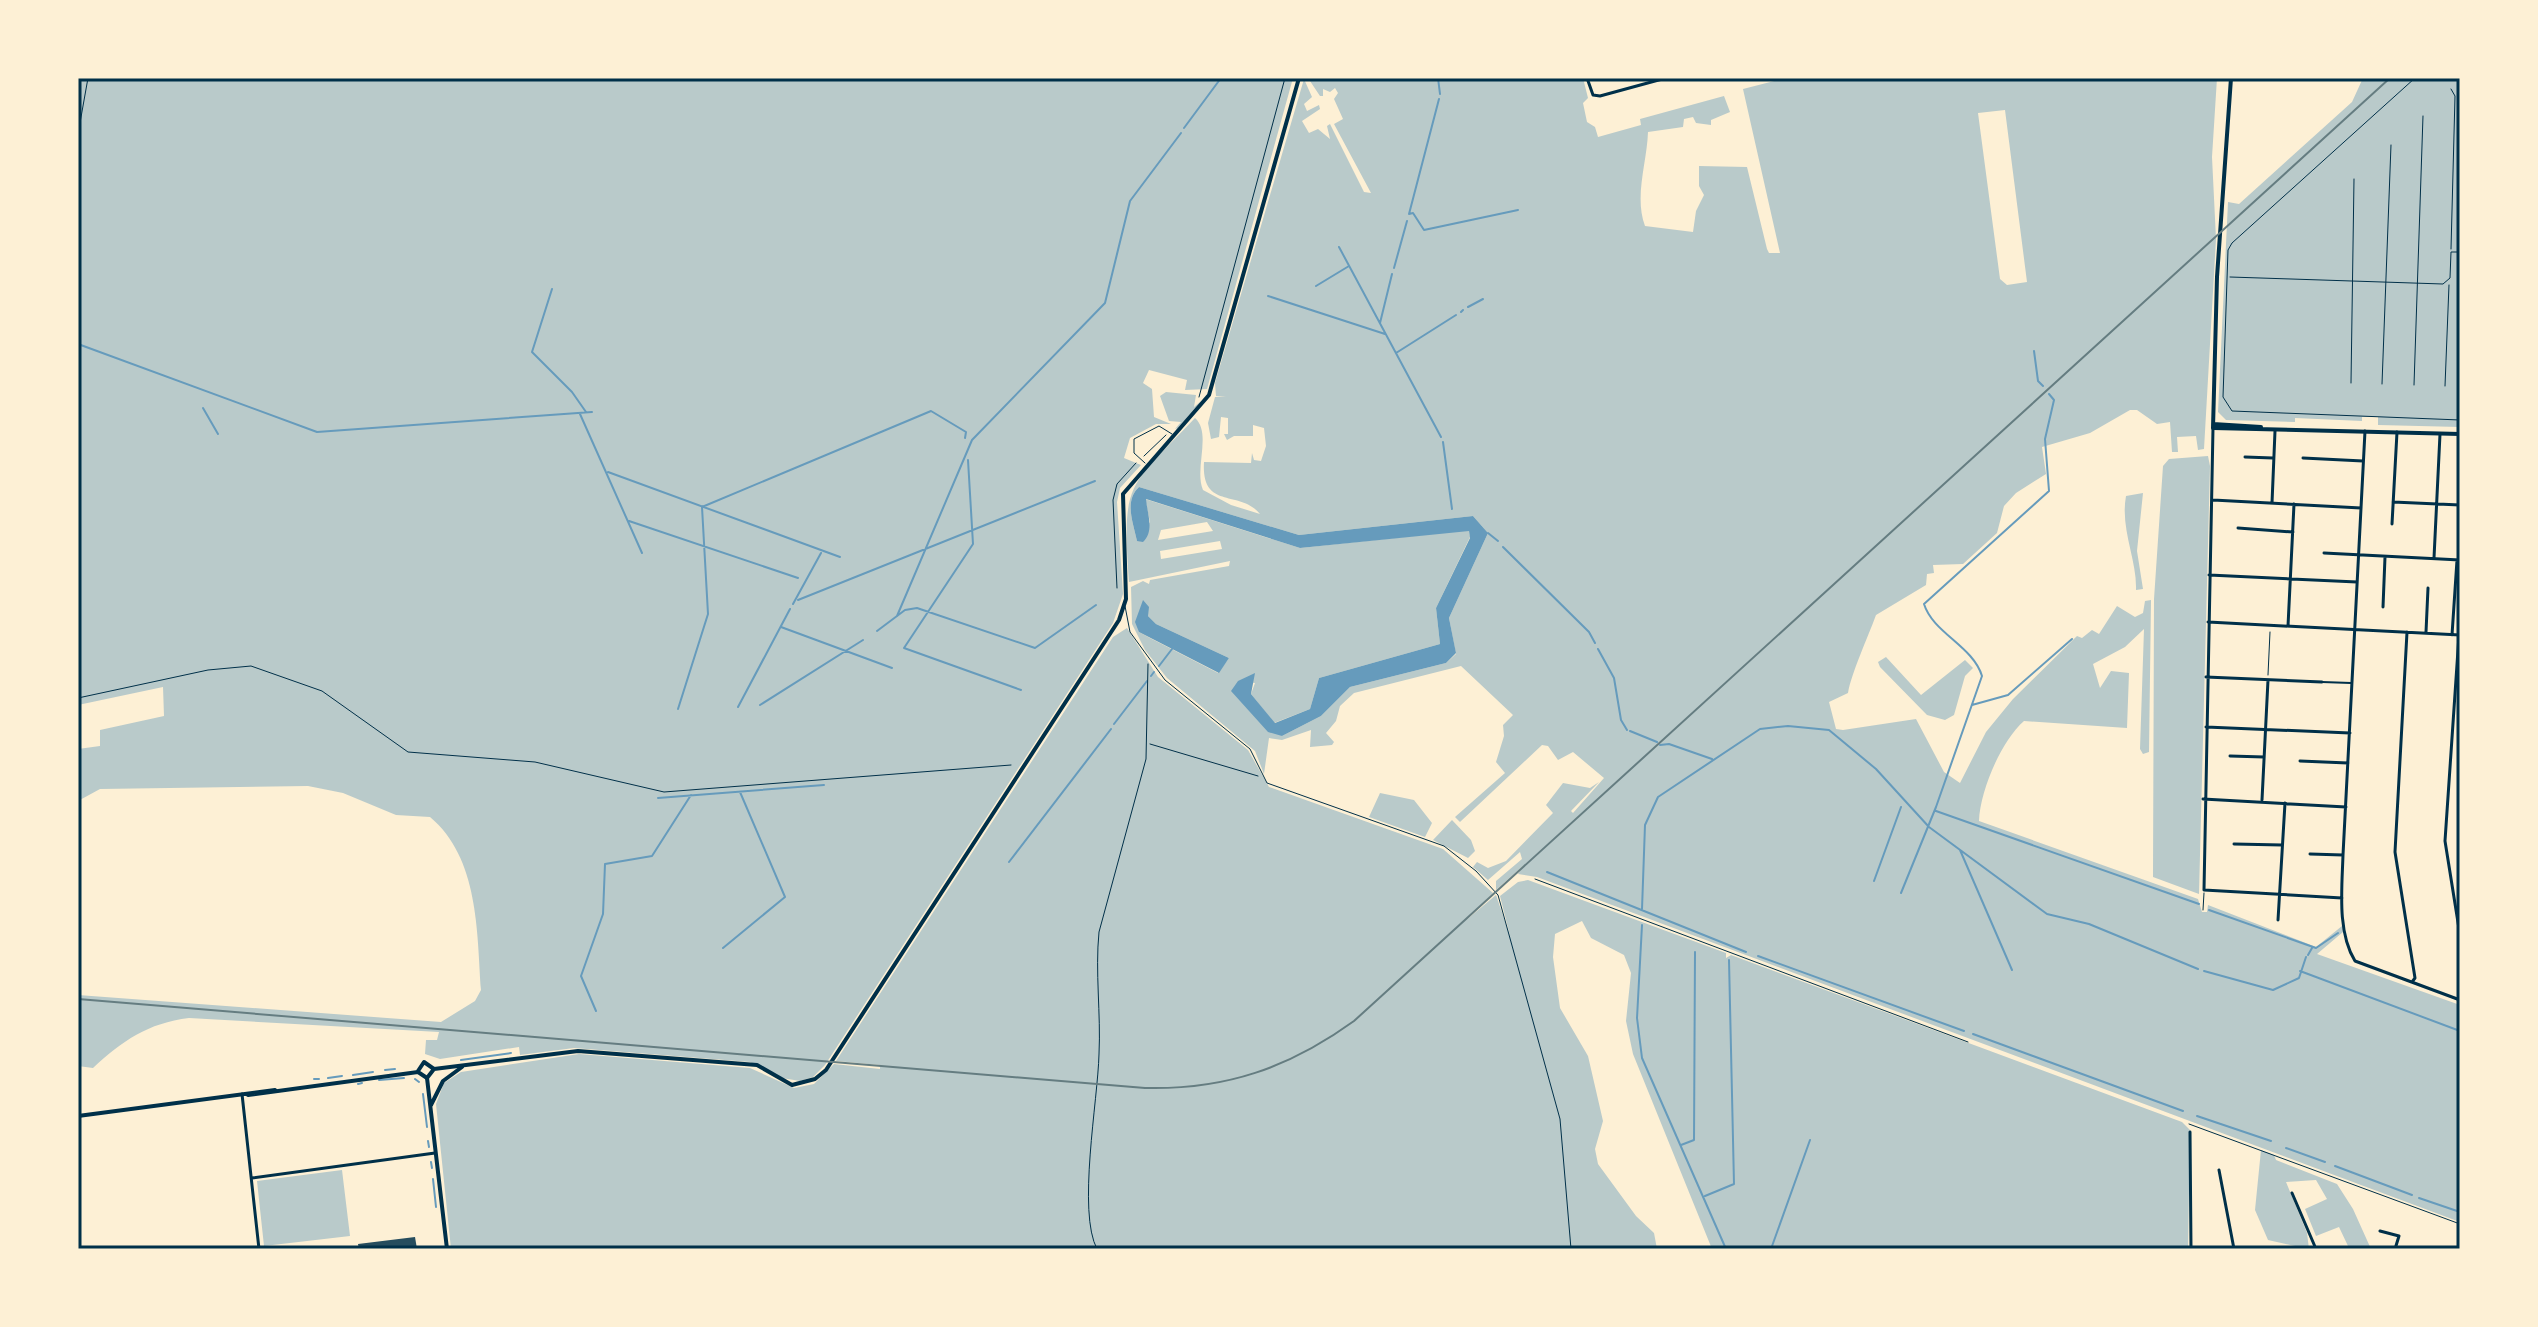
<svg xmlns="http://www.w3.org/2000/svg" width="2538" height="1327" viewBox="0 0 2538 1327" font-family="Montserrat,sans-serif">
  <style>
    .green { fill: #b9caca; fill-rule: evenodd }
    .water { fill: #669bbc }
    .lines { fill: none; stroke-linecap: round; stroke-linejoin: round }
    .stream { stroke: #669bbc; stroke-width: 2 }
    .building { fill: #264d5e }
    .path { stroke: #003049; stroke-width: 1 }
    .service { stroke: #003049; stroke-width: 1 }
    .pedestrian { stroke: #003049; stroke-width: 2 }
    .minor { stroke: #003049; stroke-width: 3 }
    .tertiary { stroke: #003049; stroke-width: 4 }
    .secondary { stroke: #003049; stroke-width: 4 }
    .rail { stroke: #657d81; stroke-width: 2 }
    .neatline { fill: none; stroke: #003049; stroke-width: 3 }
  </style>
  <rect width="100%" height="100%" fill="#fdf0d5"/>
  <path class="green" d="M78 78H1293L1207 389 1185 390 1187 380 1149 370 1143 383 1152 389 1154 417 1171 424H1156L1130 438 1124 458 1141 465 1120 488 1117 502 1123 594 1113 623 825 1065 813 1077 800 1081 782 1078 750 1062 574 1048 520 1055 519 1047 440 1059 425 1054 426 1040H437L439 1032 189 1018C148 1023 122 1041 93 1068L78 1066V995L441 1022 475 1001 481 990C477 932 479 858 430 817L396 815 343 793 308 786 100 789 78 801V749L100 746V730L164 716 163 687 78 705Z
    M1308 78H1583L1588 98 1583 103 1587 122 1595 127 1598 137 1641 125 1640 119 1724 96 1730 112 1711 120V125L1696 123 1693 117 1684 119 1683 127 1648 132C1647 163 1634 196 1645 226L1693 232 1696 211 1704 195 1699 186V166L1747 167 1767 249 1769 253H1780L1743 89 1786 78H2217L2212 157 2216 239 2204 449 2198 450 2196 436 2177 437 2178 452H2172L2170 422 2157 424 2137 410H2130L2090 433 2042 447 2046 474 2016 493 2004 506 1997 533 1963 564 1933 565 1934 573 1927 574 1926 585 1876 615C1868 637 1851 674 1848 693L1829 702 1836 729 1843 730 1916 719 1944 772 1960 783 1986 732 2013 699 2077 636 2082 638 2092 630 2099 634 2117 606 2135 617 2143 613 2145 601 2151 600 2149 752 2143 754 2140 749 2144 629 2125 647 2093 664 2100 688 2111 671 2129 673 2127 728 2024 721C2001 741 1980 791 1979 821L2198 899 2202 912H2207L2208 905 2316 947 2342 926 2343 932 2317 954 2460 1005V1222L1537 877 1518 874 1524 865 1496 890V881L1522 859 1520 852 1488 880 1473 867 1477 862 1488 868 1506 861 1553 813 1546 805 1563 783 1590 788 1599 782 1571 811 1573 813 1604 778 1573 752 1558 760 1548 746 1542 745 1460 822 1455 817 1505 773 1496 762 1504 736 1503 725 1513 715 1461 666 1354 693 1340 706 1336 721 1326 733 1334 742 1332 745 1310 747 1311 730 1282 740 1269 738 1264 774 1255 751 1167 678 1145 650 1132 624 1131 587 1143 581 1149 584 1150 580 1229 566 1230 561 1129 582C1122 481 1127 489 1195 418 1212 433 1194 469 1203 490L1231 505 1260 514C1240 489 1201 511 1204 462L1251 463 1252 453 1254 460 1261 461 1266 446 1264 428 1253 425V436H1234L1227 440 1224 434H1228V418L1221 417 1219 437 1211 439 1208 423 1215 397 1226 396H1216L1215 383 1304 79 1312 97 1304 104 1307 111 1319 105 1320 109 1302 121 1309 133 1318 129 1330 139 1327 126 1330 124 1364 192 1371 193 1334 124 1343 119 1334 99 1338 93 1335 88 1330 92 1323 89V96H1320ZM2005 110 2027 282 2007 285 2000 279 1978 113ZM1139 487 1299 535 1473 516 1488 533 1449 618 1456 654 1446 663 1350 687 1321 716 1282 736 1238 681 1255 683 1251 694 1274 723 1310 709 1319 678 1440 644 1436 608 1470 537 1469 530 1300 548 1145 499 1150 522 1137 541C1133 522 1124 501 1139 487ZM1207 522 1213 531 1158 540 1161 530ZM1220 541 1222 549 1161 559 1160 551ZM1148 616 1156 624 1229 658 1218 673 1150 638 1139 632Z
    M2363 78H2460V427L2378 425V417H2362V421L2295 418V422L2226 420 2218 412 2228 202 2239 204 2352 102Z
    M1166 392 1196 395 1194 407 1201 401 1178 428 1175 429 1181 422 1169 421 1160 396Z
    M2208 456 2210 466 2199 894 2153 877 2154 599 2163 466 2169 459Z
    M2143 493 2137 551 2143 589 2136 590C2137 559 2120 529 2126 496Z
    M1127 628 1158 677 1248 750 1269 787 1443 849 1493 893 1465 921 1496 895 1510 936 1500 896 1518 882 1528 880 1726 953V958L1731 955 2182 1122 2190 1130 2188 1249H1712L1633 1054 1626 1021 1631 973 1624 955 1591 938 1582 921 1555 934 1553 957 1560 1008 1588 1056 1603 1121 1595 1149 1598 1164 1636 1216 1654 1233 1657 1249H451L436 1104 444 1083 461 1072 579 1054 750 1068 794 1088 814 1084 834 1064 880 1069V1065L836 1061 1113 637Z
    M1886 657 1921 695 1965 660 1973 668 1965 676 1954 715 1945 720 1927 715 1880 667 1878 662Z
    M1380 793 1414 800 1432 823 1425 837 1369 817Z
    M1452 820 1471 840 1475 851 1468 858 1433 840Z
    M2261 1150 2274 1155 2276 1160 2337 1184 2353 1209 2371 1249 2348 1246 2339 1227 2316 1236 2305 1209 2327 1199 2316 1180 2286 1182 2307 1233 2309 1249 2268 1240 2255 1210Z
    M342 1170 350 1236 264 1246 257 1181Z"/>
  <path class="water" d="M1139 487 1299 535 1473 516 1488 533 1449 618 1456 653 1446 663 1350 687 1321 716 1282 736 1268 732 1231 691 1238 681 1255 673 1251 694 1275 723 1310 709 1319 678 1440 644 1436 608 1470 538 1469 531 1300 548 1146 499C1147 513 1155 531 1143 542L1137 541C1133 522 1124 501 1139 487Z
    M1143 600 1149 607 1148 616 1156 624 1229 658 1219 673 1139 632 1135 622Z"/>
  <g class="lines">
    <path class="stream" d="M1438 78 1440 94
      M1439 99 1409 214 1413 213 1424 230 1518 210
      M1184 128 1221 78
      M1339 247 1441 437
      M1394 268 1407 221
      M1316 286 1349 266
      M552 289 532 352 572 392 586 412
      M1268 296 1385 334
      M1468 307 1483 299
      M1461 312 1463 310
      M1380 323 1392 274
      M78 344 317 432 592 412
      M2034 351 2038 381 2043 386
      M1396 353 1456 315
      M203 408 218 434
      M580 414 642 553
      M1443 442 1452 509
      M968 460 973 544 904 648 1021 690
      M608 472 840 557
      M629 521 798 578
      M1488 533 1498 541
      M1503 547 1589 632 1595 643
      M798 600 1095 481
      M793 604 821 553
      M897 616 972 440 1105 303 1130 201 1181 133
      M781 627 892 668
      M877 631 905 610 917 608 1035 648 1096 605
      M1598 649 1614 678 1621 720 1627 730
      M1159 666 1172 649
      M1151 676 1154 672
      M760 705 863 640
      M1972 705 2008 695 2072 639
      M738 707 790 609
      M678 709 708 614 702 507 931 411 966 432 965 438
      M1114 724 1147 681
      M1630 731 1657 742
      M1660 745 1669 744 1712 759
      M658 798 824 785
      M1936 811 2199 904
      M1960 850 2012 970
      M1009 862 1111 729
      M1547 872 1746 952
      M1874 881 1901 807
      M1901 893 1936 807 1982 676C1973 646 1933 633 1924 604L2049 491 2045 439 2054 400 2049 394
      M1642 909 1645 825 1658 797 1760 729 1788 726 1829 730 1876 769 1929 827 2047 914 2089 924 2198 969
      M2209 910 2316 948 2338 933
      M1642 925 1637 1018 1642 1058 1726 1249
      M723 948 785 897 740 792
      M2308 955 2312 948
      M1758 956 1964 1031
      M2204 971 2273 990 2299 978 2306 957
      M2300 971 2460 1031
      M596 1011 581 976 603 914 605 864 652 856 691 795
      M1973 1034 2183 1111
      M461 1060 511 1053
      M385 1070 395 1069
      M353 1075 373 1072
      M328 1078 342 1076
      M314 1079H319
      M415 1079 419 1082
      M379 1080 404 1078
      M358 1084 362 1083
      M423 1094 427 1127
      M2197 1116 2271 1141
      M428 1141 429 1147
      M1681 1145 1694 1140 1695 952
      M2286 1148 2325 1162
      M431 1162 432 1168
      M2335 1166 2412 1195
      M433 1179 436 1207
      M1705 1196 1734 1184 1729 960
      M2419 1198 2460 1212
      M1771 1249 1810 1140"/>
  </g>
  <path class="building" d="M415 1237 417 1249H359L358 1244Z"/>
  <g class="lines">
    <path class="path" d="M2415 78 2232 243 2228 250 2223 397 2232 411 2460 420
      M78 134 88 78
      M2451 249 2455 96 2451 89
      M2230 277 2443 284 2450 278 2451 252H2460
      M2351 383 2354 179
      M2382 384 2391 145
      M2414 385 2423 116
      M2445 386 2449 285
      M1199 397 1285 78
      M1144 456 1166 435
      M1117 588 1113 500 1117 484 1136 463
      M2268 675 2270 632
      M78 698 208 670 251 666 322 691 408 752 535 762 664 792 1011 765
      M1150 744 1258 776
      M1535 879 1968 1042
      M2189 1124 2460 1224
      M1097 1249C1077 1212 1098 1100 1099 1054 1101 1014 1095 972 1099 932L1146 759 1148 664"/>
    <path class="service" d="M1145 463 1134 453V439L1159 426 1172 434
      M1125 606 1130 632 1165 680 1250 749 1267 783 1444 846 1476 871 1498 895 1560 1119 1571 1249
      M2203 910 2204 893"/>
    <path class="pedestrian" d="M2322 682 2351 683"/>
    <path class="minor" d="M1587 78 1593 95 1600 96 1666 78
      M2213 428 2204 890 2342 898
      M2365 431 2343 855C2342 888 2337 932 2355 961L2460 1000
      M2245 457 2273 458
      M2303 458 2363 461
      M2213 500 2361 508
      M2393 502 2460 505
      M2272 503 2275 431
      M2392 524 2397 432
      M2238 528 2293 532
      M2324 553 2460 560
      M2434 558 2440 434
      M2209 575 2357 582
      M2383 607 2385 557
      M2208 622 2460 635
      M2288 626 2294 504
      M2407 632 2395 852 2415 978 2412 982
      M2426 632 2428 588
      M2452 635 2457 560
      M2459 635 2445 841 2460 935
      M2206 677 2322 682
      M2206 727 2350 733
      M2230 756 2264 757
      M2300 761 2348 763
      M2203 799 2346 807
      M2262 800 2268 680
      M2234 844 2282 845
      M2310 854 2343 855
      M2278 920 2285 803
      M242 1094 259 1249
      M2190 1132 2191 1249
      M2219 1170 2234 1249
      M252 1178 435 1153
      M2292 1193 2316 1249
      M2380 1231 2399 1236 2395 1249"/>
    <path class="tertiary" d="M2231 78 2217 277 2213 428 2460 434
      M2213 424 2261 427
      M427 1078 447 1249
      M431 1105 443 1081 462 1067"/>
    <path class="secondary" d="M434 1069 578 1051 757 1065 792 1085 815 1079 826 1070 1119 620 1126 599 1123 494 1209 395 1299 78
      M418 1071 424 1062 434 1069
      M418 1072 427 1078 434 1069
      M248 1095 418 1072
      M78 1116 275 1090"/>
    <path class="rail" d="M78 999 1145 1088C1225 1090 1289 1068 1354 1021L2390 78"/>
  </g>
  <rect width="2538" height="1327" fill="none" stroke="#fdf0d5" stroke-width="160"/>
  <rect x="80" y="80" width="2378" height="1167" class="neatline"/>
</svg>
